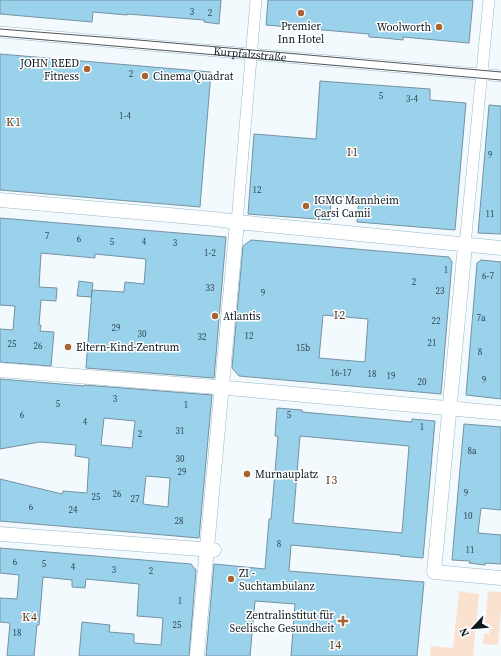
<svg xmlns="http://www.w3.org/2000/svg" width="501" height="656" viewBox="0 0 501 656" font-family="'Source Serif 4',serif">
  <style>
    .green { fill: #fbe1d0 }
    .building { fill: #9ad1eb; stroke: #7492a2; fill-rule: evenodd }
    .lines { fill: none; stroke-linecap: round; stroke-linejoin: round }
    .pedestrian-casing { stroke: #99b9c9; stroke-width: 12 }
    .minor-casing { stroke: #99b9c9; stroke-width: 15 }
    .pedestrian { stroke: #fff; stroke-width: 11 }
    .minor { stroke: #fff; stroke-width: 14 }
    .tram { stroke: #4c575c; stroke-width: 1 }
    .poi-dot { fill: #a76432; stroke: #fff; stroke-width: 1.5 }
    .labels { text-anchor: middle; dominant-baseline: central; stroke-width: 3; stroke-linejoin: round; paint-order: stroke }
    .number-label { font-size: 9px; fill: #304752 }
    .poi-label { font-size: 11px; fill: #0d191f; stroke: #fff; text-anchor: start }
    .street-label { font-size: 11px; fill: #0d191f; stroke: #fff }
    .neighbourhood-label { font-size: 12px; letter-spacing: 1px; fill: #643714; stroke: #fff }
  </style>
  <rect width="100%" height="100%" fill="#f3fafd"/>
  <path class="green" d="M459 591 479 594 473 656H430L431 646 453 648Z
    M488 591 501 592V610L498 645 483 644 484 634H489L490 624 485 623Z"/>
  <path class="building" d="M0 0H221L219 24 204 22V20L127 14V15L93 12 92 22 0 14Z
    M268 0H473L469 43 403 37V40L384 38 369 37V34L266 25Z
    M0 54 211 72 200 207 0 190Z
    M320 81 430 89V100L466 103 455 230 357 222 359 198 331 196 330 220 248 214 254 134 316 139Z
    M489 105 501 106V234L478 233Z
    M0 218 226 237 214 378 86 368 92 290 124 292 125 282 144 284 146 259 95 254V258L41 253 39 287 57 288 56 301 41 300 39 325H41L40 331 54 332 51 366 0 362V329L13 330 15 306 0 305Z
    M251 240 449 257 452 262 441 394 239 376 232 368 243 246ZM323 315 368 319 365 362 319 358Z
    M481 260 501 262V399L466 395 477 263Z
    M79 281 93 283 91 297 77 296Z
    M0 379 84 386V385L212 395 199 538 0 521V479L62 494 63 491 87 493 89 458 75 456 76 445 40 442 0 449ZM104 418 135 421 132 448 101 445ZM146 476 170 478 168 507 143 504Z
    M277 408 302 410V412L412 422V419L435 421 423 558 400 556V555L291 545 289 571 424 582 417 656H291L295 604 255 601 250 656H206L214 564 265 569 269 519H271L278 436H275ZM300 436 409 446 402 533 293 523Z
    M464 424 501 427V510L481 508 478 533 501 535V564L485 563V565L469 563 470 561 452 560Z
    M0 548 191 564 196 570 189 656H79L82 622 110 625 109 632 134 634V643L161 645 163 618 137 616 139 584 86 579 85 588 72 587V580L43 577 39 625H37L34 656H7L10 623 0 622V598L17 599 19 575 0 573Z"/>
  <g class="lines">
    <g class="pedestrian-casing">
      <g id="pedestrian">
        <path id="s1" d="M0 32 501 76"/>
        <path d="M237 222 256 0"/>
        <path d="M465 245 489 0"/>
      </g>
    </g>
    <g class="minor-casing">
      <path id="minor" d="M0 200 214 219 237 222 501 248
        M465 245 434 572 501 578
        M0 370 228 388 501 413
        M0 534 214 550
        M197 656 237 222"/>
    </g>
    <use href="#pedestrian" class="pedestrian"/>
    <use href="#minor" class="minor"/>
    <path class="tram" d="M0 29 127 39 501 72
      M0 36 501 80"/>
  </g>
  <g class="poi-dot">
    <circle cx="301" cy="13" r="4"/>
    <circle cx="439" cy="27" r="4"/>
    <circle cx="87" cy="69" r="4"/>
    <circle cx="145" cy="76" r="4"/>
    <circle cx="306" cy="206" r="4"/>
    <circle cx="215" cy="316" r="4"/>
    <circle cx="68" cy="347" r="4"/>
    <circle cx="247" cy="474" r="4"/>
    <circle cx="231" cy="579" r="4"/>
    <path d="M341 615h4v4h4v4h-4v4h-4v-4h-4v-4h4z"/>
  </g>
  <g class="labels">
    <g class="number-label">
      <text x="192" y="12">3</text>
      <text x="210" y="13">2</text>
      <text x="131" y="74">2</text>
      <text x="381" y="96">5</text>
      <text x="412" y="99">3-4</text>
      <text x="125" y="116">1-4</text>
      <text x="490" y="155">9</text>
      <text x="257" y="190">12</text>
      <text x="490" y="214">11</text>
      <text x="47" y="236">7</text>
      <text x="79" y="239">6</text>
      <text x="112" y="242">5</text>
      <text x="144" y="242">4</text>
      <text x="175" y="243">3</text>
      <text x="210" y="253">1-2</text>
      <text x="446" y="270">1</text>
      <text x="488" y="276">6-7</text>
      <text x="414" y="282">2</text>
      <text x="210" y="288">33</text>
      <text x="440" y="291">23</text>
      <text x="263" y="293">9</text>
      <text x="481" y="318">7a</text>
      <text x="436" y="321">22</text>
      <text x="116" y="328">29</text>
      <text x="142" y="334">30</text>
      <text x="249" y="336">12</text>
      <text x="202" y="337">32</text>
      <text x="432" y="343">21</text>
      <text x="12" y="344">25</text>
      <text x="38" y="346">26</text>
      <text x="303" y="348">15b</text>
      <text x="480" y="352">8</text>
      <text x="341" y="373">16-17</text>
      <text x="372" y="374">18</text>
      <text x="391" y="376">19</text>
      <text x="484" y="380">9</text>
      <text x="422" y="382">20</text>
      <text x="115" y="399">3</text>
      <text x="58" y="404">5</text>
      <text x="186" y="405">1</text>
      <text x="22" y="415">6</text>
      <text x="289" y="415">5</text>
      <text x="85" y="422">4</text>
      <text x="422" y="427">1</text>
      <text x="180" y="431">31</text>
      <text x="140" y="434">2</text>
      <text x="472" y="451">8a</text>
      <text x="180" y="459">30</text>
      <text x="182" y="472">29</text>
      <text x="466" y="493">9</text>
      <text x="117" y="494">26</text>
      <text x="96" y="497">25</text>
      <text x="135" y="499">27</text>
      <text x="31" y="507">6</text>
      <text x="73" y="510">24</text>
      <text x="468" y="516">10</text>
      <text x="179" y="521">28</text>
      <text x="279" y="544">8</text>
      <text x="470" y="550">11</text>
      <text x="15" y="562">6</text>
      <text x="44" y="564">5</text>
      <text x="73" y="567">4</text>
      <text x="114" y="570">3</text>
      <text x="151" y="571">2</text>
      <text x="180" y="601">1</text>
      <text x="177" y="625">25</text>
      <text x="17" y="633">18</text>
    </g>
    <g class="poi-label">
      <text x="301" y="26" text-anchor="middle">Premier<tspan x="301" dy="13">Inn Hotel</tspan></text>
      <text x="431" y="27" text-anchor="end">Woolworth</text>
      <text x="79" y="63" text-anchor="end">JOHN REED<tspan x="79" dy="13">Fitness</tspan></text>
      <text x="153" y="76">Cinema Quadrat</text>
      <text x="314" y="200">IGMG Mannheim<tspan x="314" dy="13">Çarsi Camii</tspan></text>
      <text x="223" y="316">Atlantis</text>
      <text x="76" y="347">Eltern-Kind-Zentrum</text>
      <text x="255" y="474">Murnauplatz</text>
      <text x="239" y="573">ZI -<tspan x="239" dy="13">Suchtambulanz</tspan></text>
      <text x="334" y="615" text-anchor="end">Zentralinstitut für<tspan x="334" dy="13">Seelische Gesundheit</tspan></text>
    </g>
    <g class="street-label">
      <text stroke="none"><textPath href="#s1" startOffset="251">Kurpfalzstraße</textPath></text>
    </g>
    <g class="neighbourhood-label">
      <text x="14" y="122">K1</text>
      <text x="353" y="152">I1</text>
      <text x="340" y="315">I2</text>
      <text x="332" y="480">I3</text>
      <text x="30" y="617">K4</text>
      <text x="336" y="645">I4</text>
    </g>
  </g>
  <g transform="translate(473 628) rotate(244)" stroke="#ffffff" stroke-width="3" paint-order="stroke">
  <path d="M0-3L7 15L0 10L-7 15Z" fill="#0d191f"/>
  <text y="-6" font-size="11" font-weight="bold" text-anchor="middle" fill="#0d191f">N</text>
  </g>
</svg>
